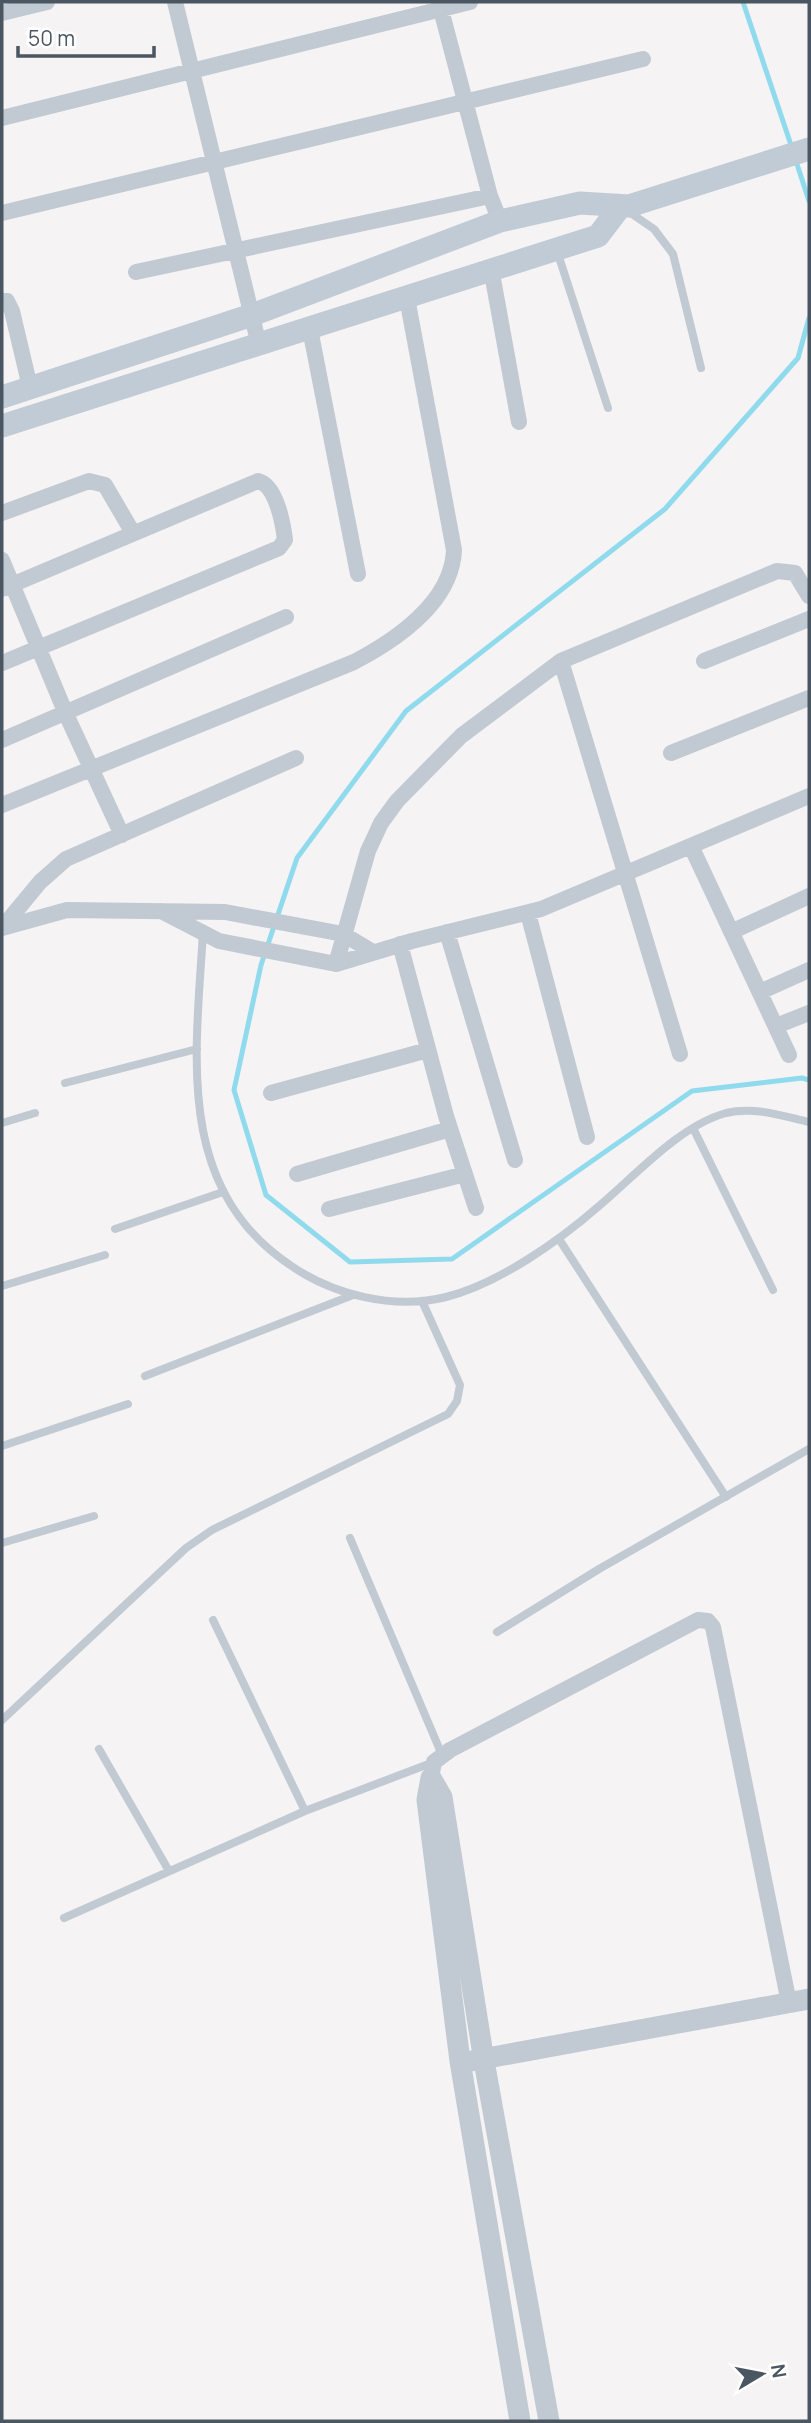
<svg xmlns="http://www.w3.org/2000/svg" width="811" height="2423" viewBox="0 0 811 2423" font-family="Manrope,sans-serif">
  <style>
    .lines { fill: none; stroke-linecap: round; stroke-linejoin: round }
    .stream { stroke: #90daee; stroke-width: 5 }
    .service { stroke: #c1cad2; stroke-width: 8 }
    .minor { stroke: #c1cad2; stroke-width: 16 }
    .tertiary { stroke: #c1cad2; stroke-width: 21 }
    .secondary { stroke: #c1cbd6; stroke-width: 23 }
  </style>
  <rect width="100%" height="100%" fill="#f5f3f3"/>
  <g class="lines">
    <path class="stream" d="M743 2 792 148
      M796 161 809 201
      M809 318 798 358 665 509 406 711 297 858 261 965 234 1090 266 1195 350 1262 452 1259 692 1091 802 1078 809 1080"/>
    <path class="service" d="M629 212 654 229 673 254 701 368
      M557 251 608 408
      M203 932C196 1053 174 1187 290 1265 333 1295 394 1310 446 1297 498 1284 559 1241 599 1206 636 1175 679 1126 726 1113 754 1106 782 1116 809 1122
      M65 1083 197 1049
      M2 1123 35 1113
      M694 1130 773 1290
      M115 1229 223 1192
      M559 1239 726 1497
      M2 1286 105 1255
      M145 1376 353 1295
      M2 1446 128 1404
      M350 1538 442 1755
      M2 1543 94 1516
      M213 1620 305 1811
      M497 1632 599 1569 809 1449
      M2 1720 186 1548 212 1530 448 1414 457 1401 460 1385 422 1301
      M99 1749 169 1871
      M64 1918 305 1811 434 1762"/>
    <path class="minor" d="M175 2 259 345
      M439 2 490 196 500 221
      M2 13 47 2
      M2 118 470 2
      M2 213 643 59
      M491 268 519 422
      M136 272 490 196
      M2 301H7L12 311 30 387
      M310 329 358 574
      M2 513 89 481 105 485 133 533
      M2 560 66 714 122 835
      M2 589 258 481C276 485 283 523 285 540L279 548 2 663
      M561 661 680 1054
      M704 661 809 619
      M2 740 286 617
      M671 753 809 698
      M2 805 354 662C396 640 452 602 454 550L407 298
      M691 846 789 1055
      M161 911 219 941 336 964 412 941 541 909 809 796
      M528 913 587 1137
      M2 928 67 910 225 912 343 934 373 952
      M2 928 40 882 66 859 296 758
      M447 932 515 1160
      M731 932 809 896
      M400 944 446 1116 476 1208
      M336 964 368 851 381 823 397 801 461 736 561 661 777 571 795 573 809 596
      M760 992 809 970
      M776 1026 809 1013
      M271 1093 428 1050
      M297 1174 450 1129
      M329 1209 465 1174
      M431 1778 434 1762 450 1750 698 1620 708 1621 713 1627 789 2003"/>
    <path class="tertiary" d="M431 1778 442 1797 484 2061 549 2421
      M431 1778 427 1800 460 2061 520 2421
      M471 2061 809 1999"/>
    <path class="secondary" d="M2 397 252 315 500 221 580 203 629 206 809 149
      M2 426 598 236 620 207"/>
  </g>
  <rect width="811" height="2423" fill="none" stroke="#4a5661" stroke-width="7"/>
  <g transform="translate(762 2374) rotate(80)" stroke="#ffffff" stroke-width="5" paint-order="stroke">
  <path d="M0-5L12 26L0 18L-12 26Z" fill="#4a5661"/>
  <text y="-10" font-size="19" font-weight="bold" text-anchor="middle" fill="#4a5661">N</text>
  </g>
  <path d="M18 46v10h136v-10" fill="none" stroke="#4a5661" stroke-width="3.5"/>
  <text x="28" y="46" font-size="21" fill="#4a5661" stroke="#ffffff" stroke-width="5" paint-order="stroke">50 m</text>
</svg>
